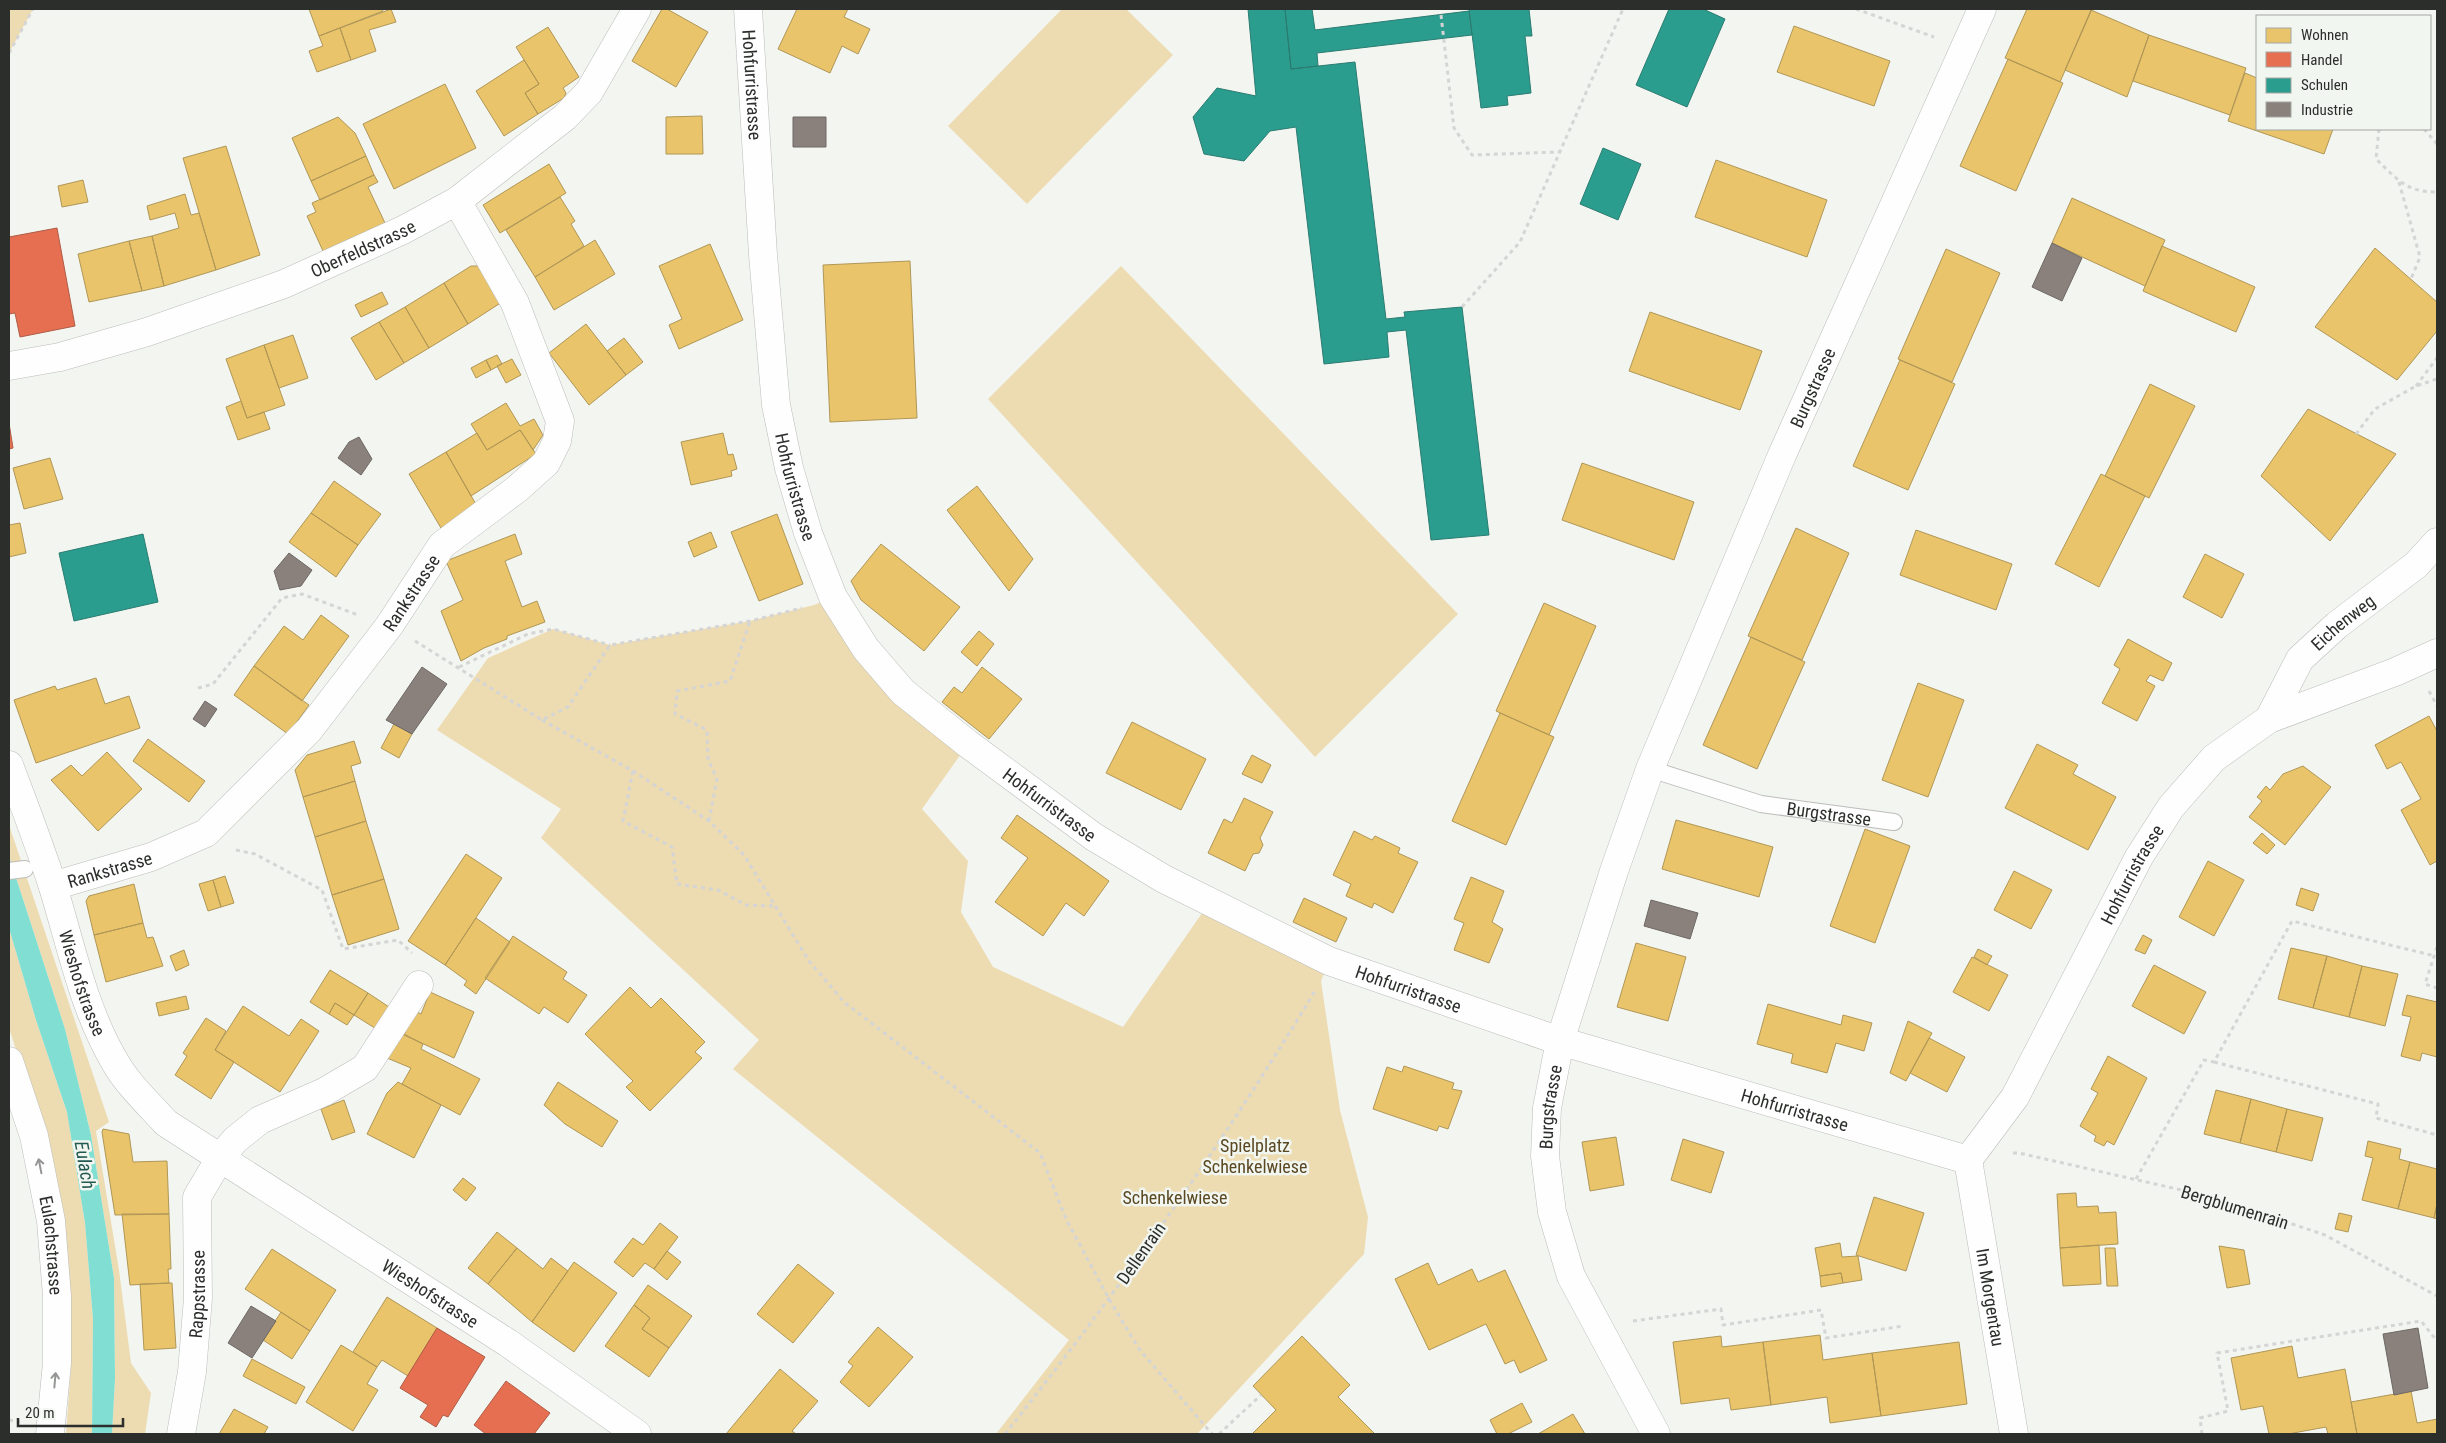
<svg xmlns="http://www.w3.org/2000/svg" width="2446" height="1443" viewBox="0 0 2446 1443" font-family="'Roboto Condensed',sans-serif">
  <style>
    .green { fill: #eddbb1 }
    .water { fill: #80dfd2 }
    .homes { fill: #e9c46a; stroke: #b09757 }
    .shops { fill: #e76f51; stroke: #af5c46 }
    .schools { fill: #2a9d8f; stroke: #2b7c71 }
    .industry { fill: #8a817c; stroke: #6e6864 }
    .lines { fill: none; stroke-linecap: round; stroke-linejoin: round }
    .service-casing { stroke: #bcbdbb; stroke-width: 18 }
    .minor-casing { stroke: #bcbdbb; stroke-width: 29 }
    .path { stroke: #d4d5d4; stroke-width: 3; stroke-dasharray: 4 4; stroke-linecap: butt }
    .service { stroke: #fdfefd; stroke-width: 16 }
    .minor { stroke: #fdfefd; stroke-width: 28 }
    .oneway { stroke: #949694 }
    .labels { text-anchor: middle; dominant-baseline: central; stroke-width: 5; stroke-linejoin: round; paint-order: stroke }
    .street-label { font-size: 18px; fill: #2c2e2c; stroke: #f2f6f0 }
    .park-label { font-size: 18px; fill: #5a4822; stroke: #f2f6f0 }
    .water-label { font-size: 19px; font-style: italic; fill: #225a52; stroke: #f2f6f0 }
  </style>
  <rect width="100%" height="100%" fill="#f3f5f1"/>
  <path class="green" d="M9 9H33L9 53Z
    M1062 9H1126L1173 55 1027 204 948 126Z
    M1121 266 1458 614 1315 757 988 399Z
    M833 597 968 744 922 809 968 861 961 912 993 967 1123 1027 1209 903 1329 961 1321 981 1340 1110 1368 1217 1364 1254 1197 1434H996L1069 1340 733 1069 759 1040 541 838 561 809 437 730 488 658 553 629 610 645 750 621 814 605Z
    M9 825 109 1122 96 1131 119 1270 131 1363 151 1393 145 1434H112L115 1379 114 1278 91 1135 65 1029 9 856Z
    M9 928 36 1020 67 1112 85 1223 93 1319 92 1434H66L71 1367 58 1195 42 1130 9 1028Z"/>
  <path class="water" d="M9 856 65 1029 91 1135 114 1278 115 1379 112 1434H92L93 1319 85 1223 67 1112 36 1020 9 928Z"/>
  <path class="homes" d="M309 9H382L383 11 319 36Z
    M391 9 396 22 369 30 376 51 351 60 340 28Z
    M662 9H667L708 32 676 87 632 61Z
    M797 9H848L844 17 870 29 858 54 842 46 830 73 778 49Z
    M2027 9H2092L2060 82 2005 58Z
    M2091 10 2149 35 2127 97 2065 70Z
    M1794 26 1890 61 1874 106 1777 72Z
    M548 27 579 77 563 88 566 93 564 98 538 114 525 93 539 84 516 47Z
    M340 28 351 60 317 72 309 51 323 46 319 36Z
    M2149 35 2246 68 2230 115 2133 81Z
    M2008 59 2063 83 2016 191 1960 166Z
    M524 60 539 84 525 93 538 114 504 136 476 91Z
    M2245 73 2257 78V129H2333L2324 154 2228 121Z
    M445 84 476 148 394 189 363 124Z
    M702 116 703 154H666V117Z
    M338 117 355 133 366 156 311 181 292 138Z
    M226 146 260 255 216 270 183 158Z
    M366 156 374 175 320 200 311 181Z
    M1716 160 1827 200 1807 257 1695 217Z
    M549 164 566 193 500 233 483 205Z
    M374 175 378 182 368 187 385 223 323 251 307 216 316 212 312 203Z
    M83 180 88 202 62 207 58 186Z
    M185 194 191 215 199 213 216 270 164 286 152 236 179 228 175 213 150 220 147 206Z
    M560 197 575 221 571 224 584 246 535 277 506 230Z
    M2072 198 2165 240 2145 286 2052 243Z
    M152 236 164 286 142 291 129 241Z
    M595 240 615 274 554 310 535 277Z
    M129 241 142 291 89 302 78 254Z
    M710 244 743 320 679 349 669 325 682 319 659 266Z
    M2162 246 2255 287 2236 332 2143 291Z
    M2375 248 2437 302V331L2397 380 2315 327Z
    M1946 249 2000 273 1952 382 1898 359Z
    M910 261 917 418 830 422 823 265Z
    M471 266H480L502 302 468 324 444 283Z
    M444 283 468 324 429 348 405 307Z
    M382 292 388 304 361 317 355 305Z
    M405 307 429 348 404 363 379 322Z
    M1650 312 1762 351 1740 410 1629 371Z
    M379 322 404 363 376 380 351 338Z
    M586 324 626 375 589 405 549 353Z
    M293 335 308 378 279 388 264 345Z
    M624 338 643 362 626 375 607 351Z
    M264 345 285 405 247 418 226 359Z
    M497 355 502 364 491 370 486 360Z
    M512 359 521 375 506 383 497 366Z
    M486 360 491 370 476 378 471 368Z
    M1900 360 1955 384 1908 490 1853 466Z
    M2150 384 2195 406 2149 498 2105 476Z
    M241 401 247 418 264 412 270 429 238 440 226 407Z
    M506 403 520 426 534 419 543 435 533 450 520 430 487 450 471 424Z
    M2308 409 2396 454 2330 541 2261 476Z
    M520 430 536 454 471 496 446 452 477 433 487 450Z
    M723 433 728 455 733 454 737 469 731 471 732 476 691 485 681 442Z
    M446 452 477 506 441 528 409 474Z
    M50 458 63 499 24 509 13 468Z
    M1582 463 1694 502 1674 560 1562 520Z
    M2101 474 2145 496 2099 587 2055 564Z
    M334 481 381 514 358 545 311 513Z
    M977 486 1033 559 1009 591 947 510Z
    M311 513 358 545 336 577 289 542Z
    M777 514 803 584 759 601 731 532Z
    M20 523 26 553 9 557V525Z
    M1796 528 1849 553 1802 660 1748 636Z
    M1916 530 2012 564 1996 610 1900 575Z
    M711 532 717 547 694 557 688 542Z
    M515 534 522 554 505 561 522 607 537 601 545 622 507 636V639L484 648 461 661 441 611 463 600 446 561Z
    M881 544 960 607 924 651 861 600 851 581Z
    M2205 554 2244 574 2222 618 2183 597Z
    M1544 603 1596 626 1549 735 1496 711Z
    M321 615 349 636 302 701 254 666 284 626 303 640Z
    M979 631 994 644 977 666 961 652Z
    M1751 637 1805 662 1757 769 1703 745Z
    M2128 639 2172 663 2163 681 2150 675 2146 681 2155 686 2137 721 2102 703 2120 669 2114 665Z
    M254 666 309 705 288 734 234 695Z
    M982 667 1022 699 989 739 942 702 954 687 962 693Z
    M96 678 105 704 129 696 140 728 36 763 14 700 55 686 57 690Z
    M1918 683 1964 700 1928 797 1882 780Z
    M1500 713 1554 737 1506 845 1452 821Z
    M2429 716 2437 731V861L2430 865 2401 810 2421 799 2401 762 2387 769 2375 745Z
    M1132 722 1206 759 1181 810 1106 773Z
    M394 724 412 734 399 758 381 748Z
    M148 739 205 781 189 802 133 761Z
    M354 741 361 763 351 766 355 781 303 797 295 770 307 755Z
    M2037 744 2078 765 2073 774 2116 797 2088 850 2005 808Z
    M107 752 142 789 98 831 51 780 71 765 82 776Z
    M1252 755 1271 765 1262 783 1242 774Z
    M2303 766 2331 787 2285 845 2249 817 2262 801 2257 797 2266 786 2270 790 2283 774Z
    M355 781 366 821 315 837 303 797Z
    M1244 798 1273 812 1260 838 1263 845 1259 853 1253 854 1245 871 1208 853 1224 819 1232 823Z
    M1017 815 1109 881 1084 916 1066 903 1043 936 995 902 1028 858 1001 838Z
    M1676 820 1773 847 1759 897 1662 869Z
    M366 821 384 879 332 895 315 837Z
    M1865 829 1910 846 1875 943 1830 926Z
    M1354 831 1372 840 1375 836 1400 848 1398 853 1418 862 1393 913 1374 903 1372 908 1346 896 1351 884 1333 875Z
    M2262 833 2275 845 2267 854 2253 843Z
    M466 854 502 878 445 965 408 941Z
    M2208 861 2244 880 2214 936 2179 917Z
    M2014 871 2052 890 2031 929 1994 910Z
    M225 876 234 903 221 907 213 880Z
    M1471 877 1504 891 1492 922 1503 929 1489 963 1454 950 1464 923 1454 919Z
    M384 879 399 929 348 945 332 895Z
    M213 880 221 907 208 911 199 884Z
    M134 884 143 923 94 935 86 901 89 896Z
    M2301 888 2319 894 2313 911 2296 905Z
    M1304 898 1347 918 1336 942 1293 922Z
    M476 918 510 942 476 994 464 985 467 981 445 965Z
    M143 923 147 938 153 937 163 966 106 982 94 935Z
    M2143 935 2152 940 2145 954 2135 950Z
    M513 936 567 972 563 979 587 995 568 1023 544 1007 539 1014 485 978Z
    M1636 943 1686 957 1668 1021 1617 1007Z
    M2291 948 2327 956 2313 1008 2278 999Z
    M1978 949 1992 956 1987 965 1974 957Z
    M184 950 189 965 176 971 170 956Z
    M2327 956 2362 966 2349 1017 2313 1008Z
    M1972 957 2008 975 1989 1011 1953 992Z
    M2154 965 2206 992 2184 1034 2132 1006Z
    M2362 966 2398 974 2385 1026 2349 1017Z
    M330 970 368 993 354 1015 335 1003 329 1014 310 1002Z
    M630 987 651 1008 661 998 705 1042 695 1052 702 1058 650 1111 626 1087 633 1081 585 1034Z
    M430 992 474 1012 454 1058 404 1035 415 1011 421 1014Z
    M368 993 392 1009 378 1030 354 1015Z
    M2407 995 2437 1002V1057L2422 1053 2420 1061 2401 1056 2411 1017 2402 1015Z
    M186 996 189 1009 159 1016 156 1003Z
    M335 1003 354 1015 347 1025 329 1014Z
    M1768 1004 1841 1025 1843 1015 1872 1023 1864 1051 1836 1043 1827 1073 1791 1063 1793 1054 1757 1044Z
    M243 1006 289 1036 301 1019 319 1031 280 1092 215 1050Z
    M206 1018 226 1031 215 1050 234 1062 211 1099 175 1075 187 1056 183 1053Z
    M1908 1021 1932 1033 1906 1081 1890 1073Z
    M402 1033 423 1044 421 1049 480 1079 460 1115 402 1084 411 1068 387 1058Z
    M1929 1038 1965 1057 1947 1092 1910 1073Z
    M2108 1056 2147 1078 2114 1145 2107 1141 2104 1146 2094 1141 2096 1136 2080 1126 2098 1093 2091 1089Z
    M1404 1066 1454 1083 1452 1089 1462 1091 1448 1129 1439 1126 1437 1131 1373 1109 1387 1067 1402 1072Z
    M398 1082 441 1105 414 1158 367 1134 387 1093Z
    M558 1082 618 1121 602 1147 565 1124 544 1105Z
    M2216 1090 2251 1099 2240 1143 2204 1134Z
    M2251 1099 2287 1109 2276 1152 2240 1143Z
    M344 1100 355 1132 332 1140 321 1109Z
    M2287 1109 2323 1118 2312 1161 2276 1152Z
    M103 1129 129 1134 133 1162 167 1161 169 1214 115 1215 102 1132Z
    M1616 1137 1624 1185 1590 1191 1582 1142Z
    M1683 1139 1724 1152 1711 1193 1671 1180Z
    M2368 1141 2401 1149 2399 1159 2410 1162 2398 1209 2362 1200 2373 1158 2365 1156Z
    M2410 1162 2437 1169V1204L2434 1218 2398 1209Z
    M463 1178 476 1188 466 1201 453 1190Z
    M2076 1193 2077 1207 2098 1206 2099 1213 2116 1212 2118 1244 2060 1248 2057 1194Z
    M1874 1197 1924 1213 1906 1271 1856 1255Z
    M2437 1204V1219L2434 1218Z
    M2339 1213 2352 1216 2348 1232 2335 1229Z
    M122 1214H169L171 1269H168L169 1283 130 1285Z
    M660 1223 678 1237 654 1269 645 1263 633 1277 614 1262 633 1238 643 1245Z
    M497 1232 517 1248 488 1284 468 1268Z
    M1840 1243 1842 1257 1858 1256 1862 1280 1843 1283 1841 1273 1820 1276 1815 1248Z
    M2099 1245 2101 1284 2063 1286 2060 1248Z
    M2219 1246 2244 1250 2250 1284 2227 1288Z
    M517 1248 543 1269 551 1258 568 1271 532 1322 488 1284Z
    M2105 1248H2115L2118 1286H2107Z
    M272 1249 336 1290 310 1331 245 1289Z
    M667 1251 681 1262 667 1280 654 1269Z
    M574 1262 617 1293 574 1352 532 1322Z
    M1428 1263 1438 1285 1472 1269 1478 1282 1505 1270 1547 1360 1520 1373 1514 1360 1505 1364 1486 1324 1429 1350 1395 1279Z
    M798 1264 834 1293 793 1343 757 1314Z
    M1841 1273 1843 1283 1821 1287 1820 1276Z
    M172 1283 176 1348 144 1350 140 1284Z
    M648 1285 692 1316 669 1348 642 1329 650 1318 634 1305Z
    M387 1297 437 1328 408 1376 382 1360 377 1367 353 1352Z
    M634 1305 650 1318 642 1329 669 1348 649 1377 605 1346Z
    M281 1312 310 1331 292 1359 263 1340Z
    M878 1327 913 1357 869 1407 840 1382 853 1366 848 1362Z
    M1820 1335 1823 1360 1872 1353 1881 1416 1830 1423 1827 1397 1771 1405 1763 1342Z
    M1302 1336 1350 1385 1338 1397 1375 1434H1252L1276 1410 1253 1386Z
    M1721 1336 1722 1347 1763 1342 1771 1405 1731 1410 1729 1398 1681 1404 1673 1342Z
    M1959 1342 1967 1404 1881 1416 1872 1353Z
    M341 1345 377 1367 367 1384 378 1390 353 1431 306 1402Z
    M2292 1346 2298 1378 2345 1369 2357 1434H2328L2326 1427 2288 1434H2269L2263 1406 2241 1410 2231 1358Z
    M252 1359 305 1387 296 1404 243 1376Z
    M780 1369 818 1401 792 1431 796 1434H726Z
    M2411 1391 2417 1423 2437 1419V1434H2357L2351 1402Z
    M1522 1403 1532 1422 1508 1434H1497L1490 1420Z
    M234 1409 268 1427 264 1434H219Z
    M1573 1414 1585 1434H1538Z"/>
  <path class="shops" d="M57 228 75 326 20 337 15 313 9 314V237Z
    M9 423 13 448 9 449Z
    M437 1328 485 1357 448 1417 443 1415 436 1427 420 1417 428 1405 400 1388Z
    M506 1381 550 1413 534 1434H486L474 1425Z"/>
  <path class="schools" d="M1248 9H1285L1291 69 1355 62 1386 319 1405 317 1404 312 1462 307 1489 535 1431 540 1406 330 1387 332 1389 357 1324 364 1296 127 1270 131 1244 161 1204 154 1193 117 1217 88 1256 96Z
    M1285 9H1312L1315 30 1469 11 1472 35 1317 53 1318 66 1291 69Z
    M1469 9H1529L1532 36H1525L1531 93 1507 96 1508 105 1481 108Z
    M1669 9H1703L1725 19 1687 107 1636 85Z
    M1603 148 1641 164 1618 220 1580 204Z
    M143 534 158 602 74 621 59 553Z"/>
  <path class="industry" d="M793 117H826V147H793Z
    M2052 243 2082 258 2062 301 2032 287Z
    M359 437 372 459 361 475 338 458 349 442Z
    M289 553 312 570 301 586 280 590 274 571Z
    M422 667 447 684 412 734 386 720Z
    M205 701 217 709 205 727 193 719Z
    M1651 900 1698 913 1690 939 1644 926Z
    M251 1306 276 1321 252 1358 228 1343Z
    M2418 1328 2428 1388 2394 1395 2383 1334Z"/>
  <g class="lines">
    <g class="service-casing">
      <g id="service">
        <path id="s1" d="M1650 769 1761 804 1894 822"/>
        <path d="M9 871 25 869"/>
      </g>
    </g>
    <g class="minor-casing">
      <g id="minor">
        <path id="s2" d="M748 9 763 255 776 405 789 468 808 533 833 597 866 649 903 692 968 744 1094 837 1164 879 1329 961 1560 1041 1968 1160"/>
        <path id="s3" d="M9 366 60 357 147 332 284 284 403 230 457 201 565 117 589 92 637 9"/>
        <path id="s4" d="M2269 719 2300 659 2337 625 2416 565 2437 542"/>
        <path id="s5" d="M9 765C24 805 40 846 53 887 71 945 83 1008 115 1062 128 1085 149 1104 166 1123L508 1343 637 1434"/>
        <path id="s6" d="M53 886 151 857 206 833 309 730 389 626 442 545 517 489 546 463 557 441 560 421 515 303 457 201"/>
        <path id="s7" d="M9 1061 34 1136 51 1221 57 1296V1363L50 1434"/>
        <path id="s8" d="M1968 1160 2015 1097 2139 857 2171 807 2214 758 2269 719 2395 672 2437 653"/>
        <path id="s9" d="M1968 1160 2014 1434"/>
        <path id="s10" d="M181 1434 192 1372 198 1298 197 1197 220 1158 235 1140 260 1120 324 1092 365 1068 419 985"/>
        <path id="s11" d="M1656 1434 1571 1276 1552 1212 1545 1156 1547 1108 1560 1041 1614 871 1650 769 1782 455 1982 9"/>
      </g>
    </g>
    <path class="path" d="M1856 9 1934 37
      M1441 15 1454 128 1472 155 1559 152
      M9 53 33 9
      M2379 129 2376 159C2398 180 2406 192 2437 192
      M2424 129 2437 144
      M2399 182 2420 257 2411 279
      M1462 307 1520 242 1623 9
      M2416 386 2437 358
      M2356 434 2375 409 2416 386 2437 379
      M415 641 542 720 568 707 610 645 750 621 802 608
      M459 667 528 634 553 629 610 645
      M198 688 213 684 282 598 302 594 358 615
      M2429 691 2437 706
      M542 720 633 771 709 821 744 855 809 961 844 1002 1040 1153 1066 1219 1109 1299 1139 1349 1212 1434
      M633 771 623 821 672 847 677 884 718 890 746 905 774 906
      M709 821 717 779 708 759 707 730 675 714 677 691 730 681 750 621
      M236 850 255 854 322 890 343 949 398 940 412 953
      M2437 947 2425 984 2437 988
      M2214 1062 2378 1104 2376 1118 2437 1135
      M2013 1153H2019L2212 1197 2325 1235 2437 1296
      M2136 1179 2204 1060 2214 1062 2292 921 2435 956
      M1633 1321 1721 1309 1723 1325 1821 1310 1826 1338 1903 1326
      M9 1420 20 1422
      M1005 1434C1117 1293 1222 1145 1315 991
      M1219 1434 1261 1395
      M2202 1434 2200 1418 2228 1411 2217 1353 2421 1321 2437 1341"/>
    <use href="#service" class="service"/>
    <use href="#minor" class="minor"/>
  </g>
  <defs><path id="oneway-shaft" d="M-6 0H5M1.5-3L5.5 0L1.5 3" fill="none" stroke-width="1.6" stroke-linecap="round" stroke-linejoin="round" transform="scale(1.25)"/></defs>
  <g class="oneway">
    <use href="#oneway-shaft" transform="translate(40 1166) rotate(-101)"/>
    <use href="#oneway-shaft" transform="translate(55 1380) rotate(-85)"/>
  </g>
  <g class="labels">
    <g class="street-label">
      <text stroke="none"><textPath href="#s2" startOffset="76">Hohfurristrasse</textPath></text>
      <text stroke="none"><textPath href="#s3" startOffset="374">Oberfeldstrasse</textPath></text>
      <text stroke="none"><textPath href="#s11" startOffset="1120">Burgstrasse</textPath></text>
      <text stroke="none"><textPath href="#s2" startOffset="481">Hohfurristrasse</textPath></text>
      <text stroke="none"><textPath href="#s6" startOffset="479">Rankstrasse</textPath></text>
      <text stroke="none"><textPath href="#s4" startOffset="124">Eichenweg</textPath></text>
      <text stroke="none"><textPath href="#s2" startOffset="901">Hohfurristrasse</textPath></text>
      <text stroke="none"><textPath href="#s1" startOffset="185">Burgstrasse</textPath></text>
      <text stroke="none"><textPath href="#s6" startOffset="59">Rankstrasse</textPath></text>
      <text stroke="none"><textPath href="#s8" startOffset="330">Hohfurristrasse</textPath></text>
      <text stroke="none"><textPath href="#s5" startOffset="230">Wieshofstrasse</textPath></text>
      <text stroke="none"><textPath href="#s2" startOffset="1306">Hohfurristrasse</textPath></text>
      <text stroke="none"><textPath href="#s11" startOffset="352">Burgstrasse</textPath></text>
      <text stroke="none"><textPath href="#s2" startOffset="1711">Hohfurristrasse</textPath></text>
      <text transform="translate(2235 1207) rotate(17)">Bergblumenrain</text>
      <text stroke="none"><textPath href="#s7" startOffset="190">Eulachstrasse</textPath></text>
      <text transform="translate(1141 1253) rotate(-55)">Dellenrain</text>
      <text stroke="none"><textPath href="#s5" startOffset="710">Wieshofstrasse</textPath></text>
      <text stroke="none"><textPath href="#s10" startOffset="141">Rappstrasse</textPath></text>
      <text stroke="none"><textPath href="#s9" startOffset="139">Im Morgentau</textPath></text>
    </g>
    <g class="park-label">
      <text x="1255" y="1145">Spielplatz<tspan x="1255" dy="21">Schenkelwiese</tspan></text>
      <text x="1175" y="1197">Schenkelwiese</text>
    </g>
    <g class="water-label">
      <text transform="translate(85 1165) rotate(80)">Eulach</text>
    </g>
  </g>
  <rect width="2446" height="1443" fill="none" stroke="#2c2e2c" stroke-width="20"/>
  <rect x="2256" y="15" width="175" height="115" fill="#f2f6f0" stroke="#a3a6a2"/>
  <rect x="2266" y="28" width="25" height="15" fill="#e9c46a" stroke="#a3a6a2"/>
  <text x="2301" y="40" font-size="15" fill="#2c2e2c">Wohnen</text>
  <rect x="2266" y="52" width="25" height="15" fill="#e76f51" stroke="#a3a6a2"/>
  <text x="2301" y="65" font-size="15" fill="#2c2e2c">Handel</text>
  <rect x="2266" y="78" width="25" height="15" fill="#2a9d8f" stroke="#a3a6a2"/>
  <text x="2301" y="90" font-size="15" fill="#2c2e2c">Schulen</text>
  <rect x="2266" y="102" width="25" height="15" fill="#8a817c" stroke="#a3a6a2"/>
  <text x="2301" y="115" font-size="15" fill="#2c2e2c">Industrie</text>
  <path d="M18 1418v8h105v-8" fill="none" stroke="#2c2e2c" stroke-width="2.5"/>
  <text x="25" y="1418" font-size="15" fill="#2c2e2c" stroke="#f2f6f0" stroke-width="4" paint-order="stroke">20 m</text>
</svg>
